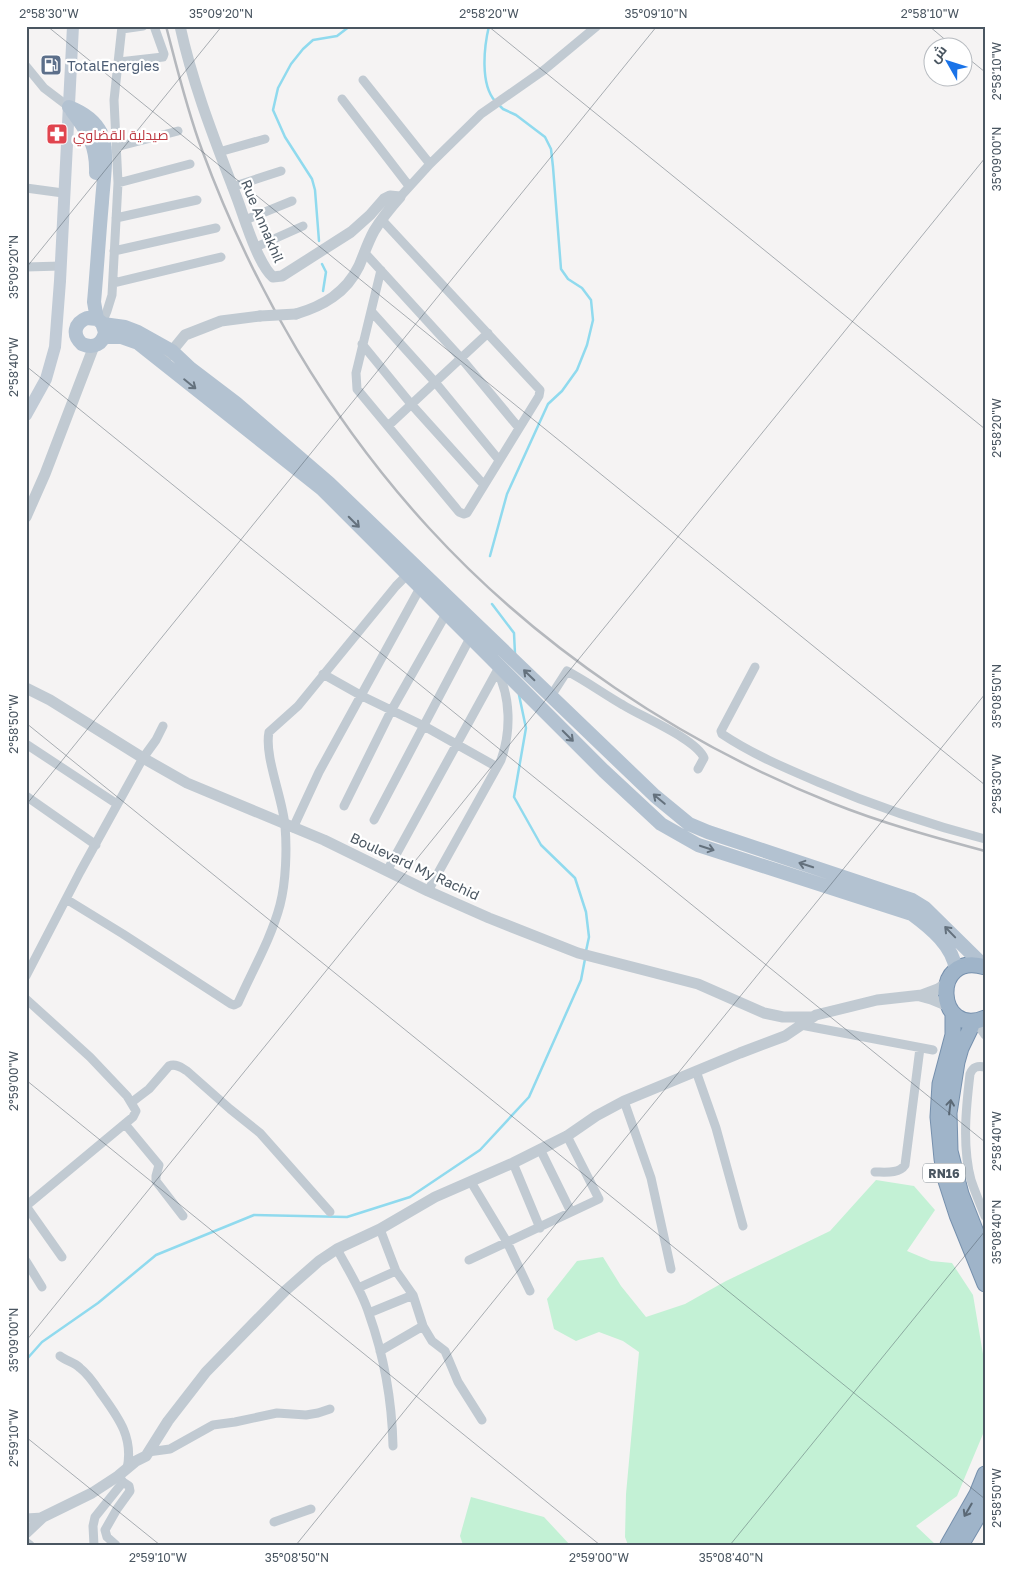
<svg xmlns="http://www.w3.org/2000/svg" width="1011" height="1571" viewBox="0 0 1011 1571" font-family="'Golos Text',Cairo,sans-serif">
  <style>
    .green { fill: #c3f1d5 }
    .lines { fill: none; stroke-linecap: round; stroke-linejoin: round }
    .stream { stroke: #90daee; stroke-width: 2.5 }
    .trunk-casing { stroke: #7690ad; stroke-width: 17 }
    .minor { stroke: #c1cad2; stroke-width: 9 }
    .tertiary { stroke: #c1cad2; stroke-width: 11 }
    .secondary { stroke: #c1cbd6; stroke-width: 12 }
    .primary { stroke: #b3c2d1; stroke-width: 14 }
    .trunk { stroke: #9fb4c9; stroke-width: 15 }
    .rail { stroke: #b5b8bd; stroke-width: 2.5 }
    .tertiary-bridge { stroke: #c1cad2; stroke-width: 11 }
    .oneway { stroke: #64717d }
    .oneway2 { stroke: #5b6976 }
    .ticks { fill: none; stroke: #4a5661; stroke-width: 1; stroke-opacity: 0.45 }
    .labels { text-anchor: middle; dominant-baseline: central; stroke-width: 4.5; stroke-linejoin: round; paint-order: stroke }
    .shield { fill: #fff; stroke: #808990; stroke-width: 1 }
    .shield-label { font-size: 12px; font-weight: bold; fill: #4a5661 }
    .service-label { font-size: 14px; fill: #4e5e75; stroke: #fff; text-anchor: start }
    .health-label { font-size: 14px; fill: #be3a42; stroke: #fff; text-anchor: start }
    .street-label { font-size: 14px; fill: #4a5661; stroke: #fff }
    .neatline { fill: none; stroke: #4a5661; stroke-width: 2 }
    .ticks-label { font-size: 12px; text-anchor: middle; fill: #4a5661 }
  </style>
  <rect width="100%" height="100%" fill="#f5f3f3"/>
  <path class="green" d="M876 1180 914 1186 935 1210 907 1251 931 1261 952 1263 973 1295 984 1360 983 1434 957 1496 916 1526 935 1544 628 1545 625 1537 626 1494 639 1352 623 1341 599 1332 576 1341 554 1329 547 1299 577 1261 603 1257 621 1286 646 1317 685 1304 726 1281 830 1231Z
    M471 1497 544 1517 570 1545H463L460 1536Z"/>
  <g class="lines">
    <path class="stream" d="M489 26C484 47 480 84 495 101
      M319 241 315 190 312 179 285 137 273 110 278 88 291 64 303 49 313 40 337 36 350 26
      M322 264 326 272 323 291
      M490 556 507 494 548 404 562 391 577 370 587 345 593 320 591 300 582 288 568 279 561 269 553 167 551 149 545 137 516 115 503 109 499 105
      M492 604 514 633 515 654
      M519 695 526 728 514 797 541 845 575 878 586 912 589 937 586 951
      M26 1360 42 1342 98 1303 156 1255 254 1215 347 1217 410 1197 480 1150 529 1097 581 980 585 959"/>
    <g class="trunk-casing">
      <path id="trunk" d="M985 967C930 950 936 1039 985 1018
        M953 1013V1035L940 1084 938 1117 942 1159 946 1181 957 1215 985 1284
        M974 1021 961 1048 957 1062 949 1113 950 1151 961 1194 985 1255
        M948 1545 977 1494 985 1474
        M961 1545 985 1504"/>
    </g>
    <path class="minor" d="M122 29 143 26
      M119 62 163 57 164 54 154 26
      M26 66 44 88 69 107
      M363 80 430 164
      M342 99 409 186
      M116 147 178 131
      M219 152 265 139
      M118 183 190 164
      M232 187 281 171
      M26 188 63 193
      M400 197 430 164 481 114 544 70 597 26
      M116 218 197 200
      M245 220 292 201
      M256 247 303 226
      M114 251 216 228
      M364 252 461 358 519 428
      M26 267 61 266
      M381 270 356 373 357 389 455 507 459 512 464 514 467 513 539 396 540 390 382 220
      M113 283 221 257
      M371 311 435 382 499 460
      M102 323 107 311 112 295 118 183 114 100 122 26
      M362 344 411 404 484 485
      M388 426 488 333
      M755 667 721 731 722 734C752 754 785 768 818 782 872 805 927 824 985 839
      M323 674 362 696 424 726 497 767
      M551 696 567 671C586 681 604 694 623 705 642 717 696 739 704 758L698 769
      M26 744 117 804
      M26 796 96 845
      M344 806 391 711 446 614
      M374 820 470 638
      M293 828 319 772 420 588
      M387 871 497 671 500 668
      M428 891 501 760C511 732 511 697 497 671
      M66 899 123 934 231 1004 234 1005 238 1003C252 971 271 939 280 905 286 882 287 849 285 826 283 799 264 756 269 732L298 706 396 586 407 575
      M26 976 80 872 143 758 156 740 163 726
      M26 999 90 1057 127 1096 136 1111 133 1117 26 1206
      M975 1021 985 1035
      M801 1025 933 1050
      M985 1067C978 1066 973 1066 970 1074 966 1108 962 1146 971 1180 975 1192 980 1204 985 1216
      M696 1071 716 1128 743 1226
      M624 1101 651 1178 671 1269
      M132 1102 149 1089 169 1066C176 1063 182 1068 187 1071L230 1109 260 1133 330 1212
      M125 1124 159 1165 156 1176V1181L183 1216
      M540 1149 571 1212
      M513 1163 540 1228
      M875 1172C885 1172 899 1174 905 1165L920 1048
      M471 1182 507 1242 530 1291
      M26 1206 62 1257
      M380 1229 396 1271 413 1295 423 1326 432 1341 445 1351 458 1382 482 1420
      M337 1249C348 1270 362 1291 369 1314 384 1356 392 1401 393 1446
      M469 1260 599 1199 567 1136
      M26 1261 42 1287
      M358 1288 396 1271
      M369 1313 413 1295
      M380 1351 423 1326
      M60 1356C66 1361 74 1362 80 1368 88 1374 94 1383 100 1392 118 1417 134 1437 127 1469
      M148 1452 170 1449 213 1425 235 1422 277 1413 306 1415 318 1413 330 1409
      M26 1518 43 1517
      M274 1522 311 1509
      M26 1542 30 1545
      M94 1545 93 1526 95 1517 123 1482 118 1476
      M116 1545 107 1537 105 1530 117 1509 130 1491 129 1486 123 1482"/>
    <path class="tertiary" d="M180 26C193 86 216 143 238 201 245 220 258 264 273 277L282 276 351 232 370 215 384 199 390 196 400 197
      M296 314C323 306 346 293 359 266 364 254 368 242 374 231 382 218 391 207 400 197
      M167 357 185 335 221 321 260 316
      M26 517 45 474 94 346
      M26 688 50 700 143 758 187 783 324 840 428 891 489 918 578 953 698 984 764 1013 783 1017H811
      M920 996 931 999 948 1006
      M26 1533 43 1517 92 1493 118 1476 136 1461 146 1456 168 1421 206 1372 285 1291 319 1261 337 1249 380 1229 435 1197 513 1163 567 1136 596 1116 624 1101 740 1053 785 1036 816 1015 877 1000 922 995 938 989 946 984"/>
    <path class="secondary" d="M26 415 46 379 55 347 60 281 73 26"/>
    <path class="primary" d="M69 107C82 112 94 119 101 133 109 150 103 183 102 202 99 235 97 269 94 302L97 319 102 323 105 332C103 344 94 349 82 344 72 335 74 323 87 318L97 319
      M72 111C88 132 97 146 96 173
      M103 324 125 327 138 332 172 351 190 368 236 403 329 483 655 796 689 824 708 832 912 900 925 908 985 967
      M104 337H121L138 343 322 489 604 771 661 824 698 845 912 914C931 928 953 946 956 970"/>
    <use href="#trunk" class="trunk"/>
    <path class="rail" d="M166 26C177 68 187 110 202 150 253 288 329 419 429 528 539 648 681 743 832 803 882 823 933 837 985 851"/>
    <path class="tertiary-bridge" d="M260 316 296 314"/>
  </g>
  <defs><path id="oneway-shaft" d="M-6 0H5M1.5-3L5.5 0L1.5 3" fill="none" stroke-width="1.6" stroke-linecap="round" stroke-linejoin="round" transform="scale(1.25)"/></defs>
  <g class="oneway">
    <use href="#oneway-shaft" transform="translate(190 384) rotate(39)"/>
    <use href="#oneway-shaft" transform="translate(354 522) rotate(45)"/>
    <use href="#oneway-shaft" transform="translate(529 675) rotate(-136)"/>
    <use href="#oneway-shaft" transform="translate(568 736) rotate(45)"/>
    <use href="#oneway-shaft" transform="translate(659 799) rotate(-140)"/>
    <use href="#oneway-shaft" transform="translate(707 848) rotate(18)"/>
    <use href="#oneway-shaft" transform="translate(806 865) rotate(-162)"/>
    <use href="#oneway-shaft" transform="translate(950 932) rotate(-134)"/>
  </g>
  <g class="oneway2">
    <use href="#oneway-shaft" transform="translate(950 1107) rotate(-83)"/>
    <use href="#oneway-shaft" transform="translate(968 1510) rotate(120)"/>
  </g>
  <path class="ticks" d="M47 26 985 785M488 26 985 429M929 26 955 48M964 55 985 72M26 268 222 26M26 366 985 1142M26 723 985 1499M26 805 657 26M26 1080 600 1545M26 1341 985 158M26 1437 160 1545M296 1545 985 694M730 1545 985 1231"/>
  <defs>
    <g id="fuel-square" transform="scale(1.125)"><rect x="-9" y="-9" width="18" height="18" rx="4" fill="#5c6f8a" stroke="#fff"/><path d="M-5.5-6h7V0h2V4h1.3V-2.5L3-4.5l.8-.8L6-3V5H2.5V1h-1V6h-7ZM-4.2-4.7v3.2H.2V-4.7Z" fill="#fff"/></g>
    <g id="pharmacy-square" transform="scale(1.125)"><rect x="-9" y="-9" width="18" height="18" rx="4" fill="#e0444e" stroke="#fff"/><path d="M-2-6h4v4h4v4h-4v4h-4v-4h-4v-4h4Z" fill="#fff"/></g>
  </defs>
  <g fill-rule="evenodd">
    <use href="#fuel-square" x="51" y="65"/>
    <use href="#pharmacy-square" x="57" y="134"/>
  </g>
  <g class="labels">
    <rect class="shield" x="923" y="1163.5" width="42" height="19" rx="4"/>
    <g class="shield-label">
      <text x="944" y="1173">RN16</text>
    </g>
    <g class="service-label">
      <text x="67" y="65">TotalEnergies</text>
    </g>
    <g class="health-label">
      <text x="73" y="134">صيدلية القضاوي</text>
    </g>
    <g class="street-label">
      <text transform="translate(263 221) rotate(67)">Rue Annakhil</text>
      <text transform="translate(415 866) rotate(25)">Boulevard My Rachid</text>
    </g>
  </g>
  <rect width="1011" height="1571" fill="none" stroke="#ffffff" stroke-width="55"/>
  <g transform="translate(948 62) rotate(309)"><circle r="24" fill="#ffffff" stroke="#b7bbc0"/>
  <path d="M0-4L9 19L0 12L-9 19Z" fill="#1a73e8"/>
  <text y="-8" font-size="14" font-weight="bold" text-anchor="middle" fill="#4a5661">ش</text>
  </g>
  <rect x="28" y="28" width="956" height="1516" class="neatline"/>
  <g class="ticks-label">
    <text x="49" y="18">2°58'30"W</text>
    <text x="221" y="18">35°09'20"N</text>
    <text x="489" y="18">2°58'20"W</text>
    <text x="656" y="18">35°09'10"N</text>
    <text x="930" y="18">2°58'10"W</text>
    <text transform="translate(997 71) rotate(-90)" y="4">2°58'10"W</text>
    <text transform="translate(997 159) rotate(-90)" y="4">35°09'00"N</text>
    <text transform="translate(14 267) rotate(-90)" y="4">35°09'20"N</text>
    <text transform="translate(14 367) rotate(-90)" y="4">2°58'40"W</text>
    <text transform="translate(997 428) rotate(-90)" y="4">2°58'20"W</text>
    <text transform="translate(997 696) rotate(-90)" y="4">35°08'50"N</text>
    <text transform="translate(14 724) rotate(-90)" y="4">2°58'50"W</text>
    <text transform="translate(997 784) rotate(-90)" y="4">2°58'30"W</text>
    <text transform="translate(14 1081) rotate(-90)" y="4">2°59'00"W</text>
    <text transform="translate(997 1141) rotate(-90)" y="4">2°58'40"W</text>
    <text transform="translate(997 1232) rotate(-90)" y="4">35°08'40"N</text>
    <text transform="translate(14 1340) rotate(-90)" y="4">35°09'00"N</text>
    <text transform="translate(14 1438) rotate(-90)" y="4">2°59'10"W</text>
    <text transform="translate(997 1498) rotate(-90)" y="4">2°58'50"W</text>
    <text x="158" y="1562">2°59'10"W</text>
    <text x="297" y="1562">35°08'50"N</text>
    <text x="599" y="1562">2°59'00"W</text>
    <text x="731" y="1562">35°08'40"N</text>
  </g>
</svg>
